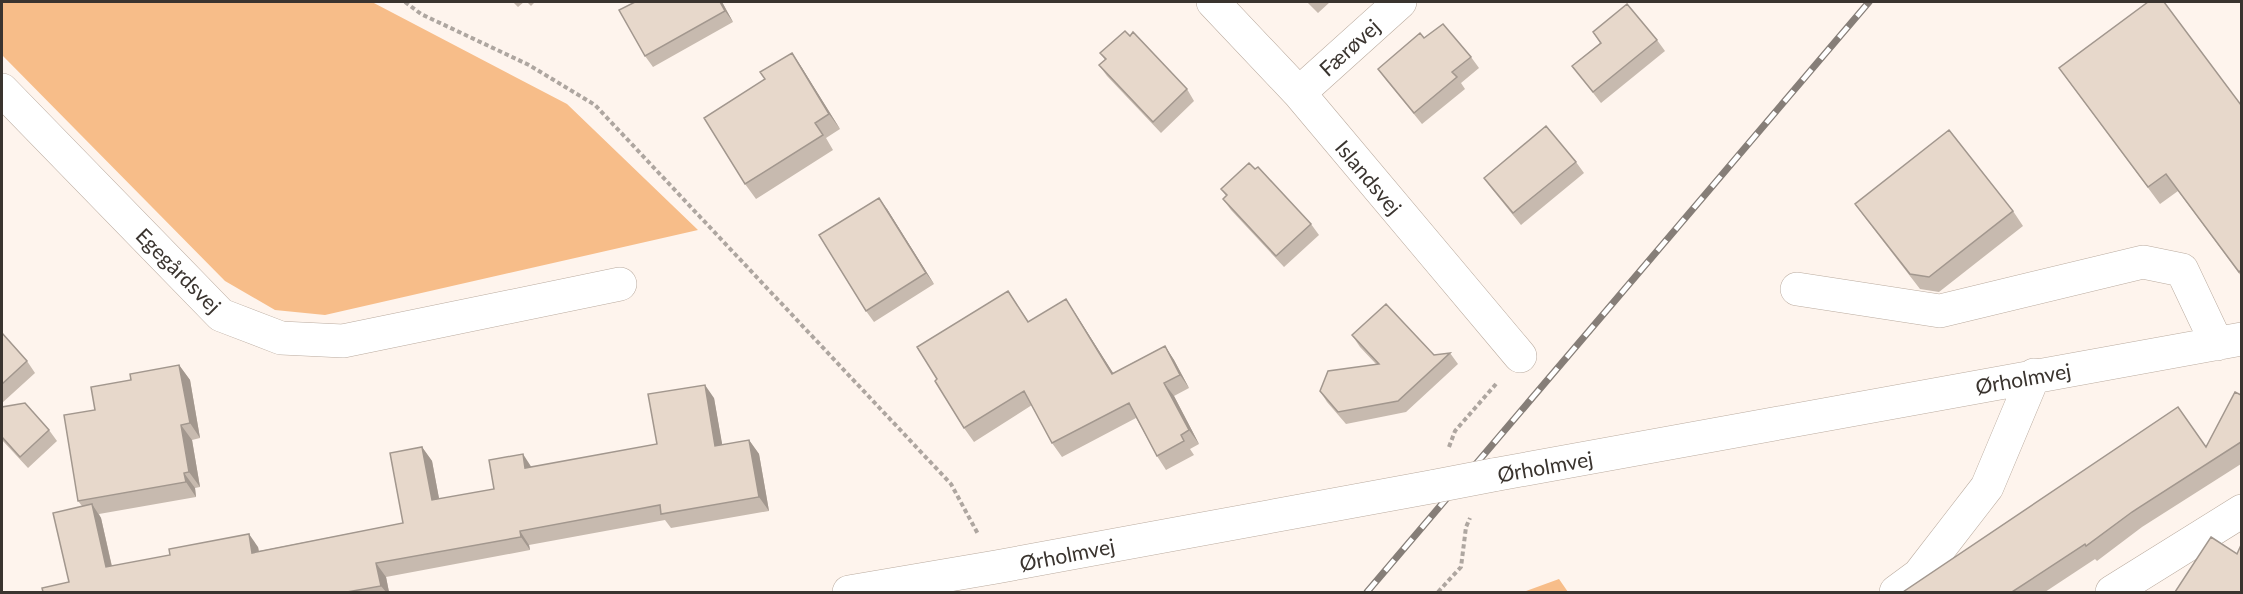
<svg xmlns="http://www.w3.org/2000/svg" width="2243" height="594" viewBox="0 0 2243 594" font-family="Lato,sans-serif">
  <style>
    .green { fill: #f7bd89 }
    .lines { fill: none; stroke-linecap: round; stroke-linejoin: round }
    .minor-casing { stroke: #baab9f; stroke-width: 34 }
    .path { stroke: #aea6a0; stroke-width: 4; stroke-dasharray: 4.5 3; stroke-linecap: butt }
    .minor { stroke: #fff; stroke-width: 33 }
    .rail-casing { stroke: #867e78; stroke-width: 7 }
    .rail { stroke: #fff; stroke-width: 4.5; stroke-dasharray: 14; stroke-linecap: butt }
    .minor-bridge-casing { stroke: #baab9f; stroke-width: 34; stroke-linecap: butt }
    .minor-bridge { stroke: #fff; stroke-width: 33 }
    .wall { fill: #c7baaf }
    .shaded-wall { fill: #a2978e }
    .building { fill: #e7d8cb; stroke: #a2978e; stroke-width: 1.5 }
    .labels { text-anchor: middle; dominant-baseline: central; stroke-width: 5; stroke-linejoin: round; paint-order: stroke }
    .street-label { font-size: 21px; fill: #3a342f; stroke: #fff }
  </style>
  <rect width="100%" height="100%" fill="#fef4ed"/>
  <path class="green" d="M2 2H372L567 104 698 230 325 315 275 310 225 281 2 55Z
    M1559 579 1568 592H1523Z"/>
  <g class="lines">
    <g class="minor-casing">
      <path id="minor" d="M1213 2 1299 93 1520 356
        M2 90 221 315 281 338 343 341 620 284
        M1299 93 1400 2
        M1797 289 1940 311 2143 262 2182 270 2217 344
        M1493 475 2242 339
        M849 592 996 567 1436 486
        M1896 592 1919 575 1987 487 2034 375
        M2112 592 2242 511"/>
    </g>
    <path class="path" d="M405 2 421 14 529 65 595 105 951 484 978 534
      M1449 447 1455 431 1496 384
      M1438 592 1461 567 1466 527 1470 518"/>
    <use href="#minor" class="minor"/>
    <g class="rail-casing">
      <path id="rail" d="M1367 592 1869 2"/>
    </g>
    <use href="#rail" class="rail"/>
    <g class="minor-bridge-casing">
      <path id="minor-bridge" d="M1436 486 1493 475"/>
    </g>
    <use href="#minor-bridge" class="minor-bridge"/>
  </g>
  <path class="wall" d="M513 2H524L518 7Z
    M527 2H535L531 6Z
    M722 2 733 22 653 67 645 56Z
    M1307 2H1330L1318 13Z
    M1593 32 1657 40 1665 51 1601 103 1572 66 1600 43Z
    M1424 38 1471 57 1479 68 1461 83 1465 89 1422 124 1386 80 1378 69Z
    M792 53 802 68 840 129 826 138 833 150 756 199 745 184 765 79Z
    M1100 53 1187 89 1194 101 1161 133 1107 76 1099 65 1105 60Z
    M2059 68 2241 105V276L2178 191 2160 204Z
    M1576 162 1584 173 1521 225 1492 189 1484 178Z
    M1221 189 1311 224 1319 235 1284 267 1231 210 1223 199 1226 196Z
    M1855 204 2013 211 2023 226 1939 292 1920 289 1866 219Z
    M887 209 934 284 874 322 866 311Z
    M1008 291 1029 322 1075 313 1113 373 1165 346 1174 360 1189 388 1174 396 1199 444 1190 449 1194 455 1166 470 1157 456 1136 418 1062 457 1052 443 1032 405 974 442 964 428 937 379Z
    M2 333 27 361 35 373 2 403Z
    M1352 335 1434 355 1450 353 1458 364 1406 412 1346 424 1327 402 1320 391 1376 364 1360 347Z
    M179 365 190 380 200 438 192 440 200 487 195 488 196 497 99 514 101 518 112 566 258 547 259 551 403 523 422 447 432 461 439 499 494 489 532 467 657 444 714 398 722 445 749 440 759 454 769 511 671 528 665 520 529 545 530 550 386 577 389 592H43L69 582 82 506 78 501 131 380Z
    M2241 395V464L2142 527 2097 561 2095 559 2045 592H1903L2206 447Z
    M2 407 49 430 57 441 28 468 2 440Z"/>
  <path class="shaded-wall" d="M720 2H722L733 22 725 11Z
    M792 53 802 68 840 129 829 114Z
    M879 198 887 209 934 284 926 273Z
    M1066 299 1075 313 1122 387 1112 374Z
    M1165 346 1174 360 1189 388 1180 375Z
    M179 365 190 380 200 438 190 423Z
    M1164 383 1174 396 1199 444 1189 430Z
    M705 385 714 398 725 460 715 446Z
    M181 425 192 440 200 487 189 472Z
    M749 440 759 454 769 511 759 497Z
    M422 447 432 461 442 514 432 500Z
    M523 454 532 468H525Z
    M184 473 195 488 196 497 186 482Z
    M92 504 101 518 115 581 106 567Z
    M520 531 529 545 530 550 521 537Z
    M249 534 258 547 261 566 252 553Z
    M376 563 386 577 389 592H386L381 586Z"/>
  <path class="building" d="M635 2H720L725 11 645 56 619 10Z
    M2148 2H2164L2241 105V270L2239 272 2166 174 2148 187 2059 68Z
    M1627 4 1657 40 1593 92 1572 66 1601 43 1593 32Z
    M1443 24 1471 57 1452 72 1457 77 1414 113 1378 69 1420 33 1424 38Z
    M1125 31 1130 36 1133 32 1187 89 1153 122 1099 65 1106 59 1100 53Z
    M792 53 829 114 815 123 823 135 745 184 704 118 765 79 760 72Z
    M1546 126 1576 162 1513 213 1484 178Z
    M1949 130 2013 211 1929 277 1910 274 1855 204Z
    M1249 163 1255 169 1258 167 1311 224 1276 256 1223 199 1227 195 1221 189Z
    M879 198 926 273 866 311 819 235Z
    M1008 291 1028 322 1066 299 1112 374 1165 346 1180 375 1164 383 1189 430 1181 435 1184 441 1157 456 1129 403 1052 443 1024 391 964 428 935 381 937 379 917 347Z
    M1386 304 1434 355 1450 353 1398 401 1338 412 1320 391 1328 371 1379 364 1352 335Z
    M2 333 27 361 2 384Z
    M179 365 190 423 181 425 189 472 184 473 186 482 78 501 64 415 95 410 91 387 131 380 130 374Z
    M705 385 715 446 749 440 759 497 661 514 660 505 520 531 521 537 376 563 381 586 347 592H43L42 588 69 582 53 513 92 504 106 567 170 555 169 549 249 534 252 553 403 523 390 453 422 447 432 500 494 489 489 460 523 454 525 468 657 444 648 394Z
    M2235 392 2241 395V442L2132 512 2086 546 2085 544 2012 592H1903L2178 407 2206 447Z
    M25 403 49 430 20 457 2 437V407Z
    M2211 537 2237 554 2241 545V592H2175Z"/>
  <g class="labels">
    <g class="street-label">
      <text transform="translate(1349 47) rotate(-42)">Færøvej</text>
      <text transform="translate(1369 177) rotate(50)">Islandsvej</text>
      <text transform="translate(179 270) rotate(45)">Egegårdsvej</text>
      <text transform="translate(2023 378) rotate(-10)">Ørholmvej</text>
      <text transform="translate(1545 466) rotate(-10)">Ørholmvej</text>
      <text transform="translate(1067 554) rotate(-11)">Ørholmvej</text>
    </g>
  </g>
  <rect width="2243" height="594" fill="none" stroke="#3a342f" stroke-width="6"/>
</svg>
